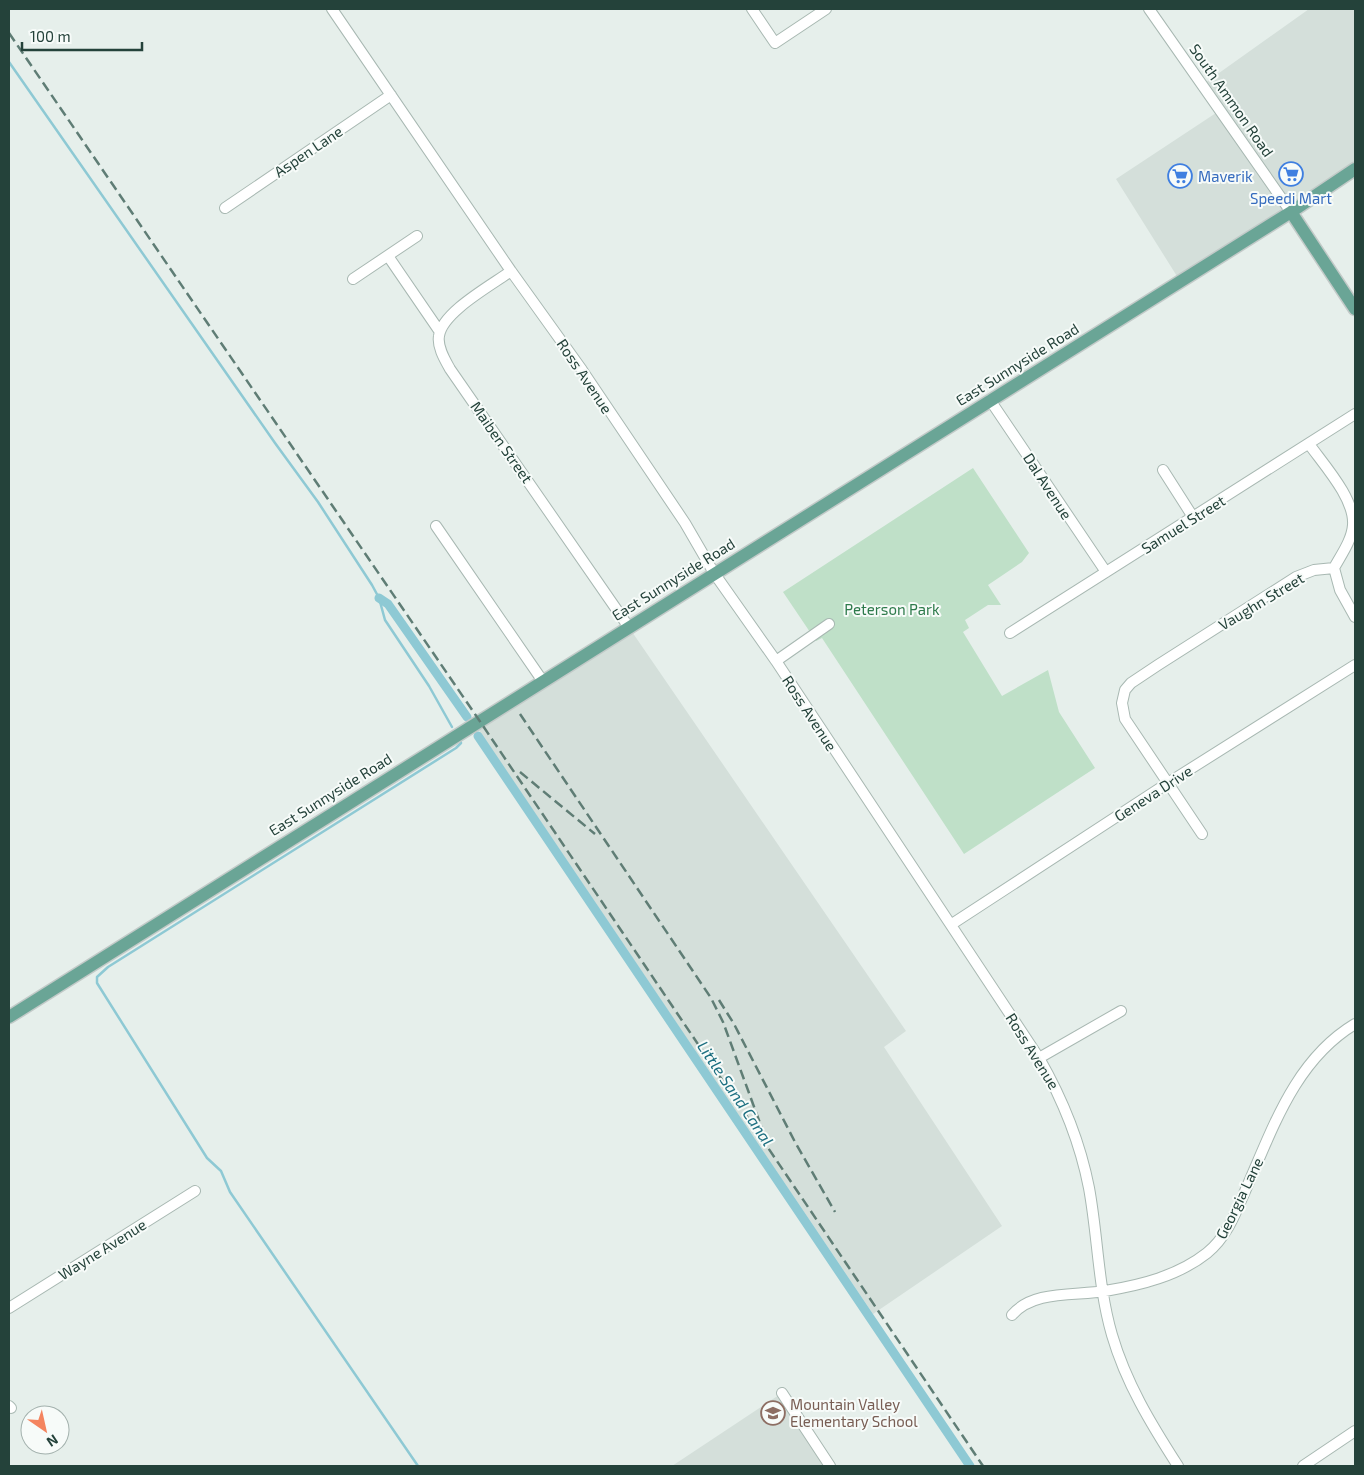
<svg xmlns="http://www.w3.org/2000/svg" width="1364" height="1475" viewBox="0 0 1364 1475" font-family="'Exo 2',sans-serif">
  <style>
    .built { fill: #d4dfda }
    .green { fill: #bfe0c8 }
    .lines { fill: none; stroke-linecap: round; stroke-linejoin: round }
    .stream { stroke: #8ec9d4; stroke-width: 2.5 }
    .canal { stroke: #8ec9d4; stroke-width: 9 }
    .minor-casing { stroke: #a8b8b2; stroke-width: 12 }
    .major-casing { stroke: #c2cac8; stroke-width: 15 }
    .minor { stroke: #fff; stroke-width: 10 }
    .major { stroke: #6aa596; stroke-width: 12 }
    .rail { stroke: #5f7d75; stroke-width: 2.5; stroke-dasharray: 10 5; stroke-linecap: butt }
    .labels { text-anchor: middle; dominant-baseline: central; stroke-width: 4; stroke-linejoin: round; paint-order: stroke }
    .street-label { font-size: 15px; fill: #24423a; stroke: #f7fbf9 }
    .shop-label { font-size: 15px; fill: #366cbe; stroke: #f7fbf9; text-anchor: start }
    .park-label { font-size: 15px; fill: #2d7a4b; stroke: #f7fbf9 }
    .education-label { font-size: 15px; fill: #785e54; stroke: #f7fbf9; text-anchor: start }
    .water-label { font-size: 16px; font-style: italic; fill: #1c6f80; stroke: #f7fbf9 }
  </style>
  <rect width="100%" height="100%" fill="#e6efeb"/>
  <path class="built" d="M1309 9H1355V169L1180 281 1116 179 1219 111 1205 83Z
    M628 626 906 1031 884 1047 1002 1226 873 1314 474 723Z
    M782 1393 830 1466H672Z"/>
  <path class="green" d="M973 468 1029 553 1022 562 988 585 1001 605H988L965 620 969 628 963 632 1002 696 1048 670 1059 712 1095 768 964 854 822 638 816 641 783 592Z"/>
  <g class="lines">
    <path class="stream" d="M9 62 275 443 318 502 372 585 379 598 385 620 429 686 452 727
      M418 1466 230 1192 221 1171 207 1158 97 983V977L108 967 456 748 461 743 460 740"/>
    <path class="canal" d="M379 598 388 604 467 717
      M478 736 970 1466"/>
    <g class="minor-casing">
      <path id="minor" d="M332 9 511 271 582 370 685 523 714 573 776 661 1039 1058C1062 1098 1080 1142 1089 1188 1098 1237 1098 1287 1112 1335 1126 1383 1151 1424 1178 1466
        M752 9 775 43 826 9
        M1149 9 1291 212
        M225 208 391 95
        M388 256 440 332
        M511 271C492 285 442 312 439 336 437 347 445 360 450 369L628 626
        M353 279 417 236
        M990 400 1106 572
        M1163 470 1193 517
        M436 526 542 680
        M1334 568 1340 590 1355 617
        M1010 633 1355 414
        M776 661 829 624
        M1202 834 1125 719 1122 703 1125 690 1131 683 1158 665 1296 577 1314 570 1334 568C1341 555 1352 540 1353 525 1355 499 1324 465 1309 444
        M952 924 1168 783 1355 665
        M1039 1058 1121 1011
        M9 1308 195 1191
        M1012 1315C1033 1290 1075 1296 1105 1291 1141 1285 1178 1276 1207 1253 1227 1237 1236 1212 1246 1189 1273 1128 1295 1060 1355 1024
        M782 1393 830 1466
        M9 1406 11 1408
        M1303 1466 1355 1431"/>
    </g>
    <g class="major-casing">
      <path id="major" d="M1291 212 1355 309
        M9 1017 1291 212 1355 169"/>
    </g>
    <use href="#minor" class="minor"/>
    <use href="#major" class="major"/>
    <path class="rail" d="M9 33 479 720 983 1466
      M520 714 711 998 723 1022 764 1134
      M520 772 595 834
      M719 1000 734 1024 795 1142 835 1212"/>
  </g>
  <defs>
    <g id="supermarket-ring" transform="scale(1.25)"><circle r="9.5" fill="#f7fbf9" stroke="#3f7fe0" stroke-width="1.5"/><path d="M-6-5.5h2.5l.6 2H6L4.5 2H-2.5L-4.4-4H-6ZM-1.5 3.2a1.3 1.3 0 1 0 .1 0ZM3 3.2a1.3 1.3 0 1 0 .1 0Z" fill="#3f7fe0"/></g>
    <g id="school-ring" transform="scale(1.25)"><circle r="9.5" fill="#f7fbf9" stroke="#8d6e63" stroke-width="1.5"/><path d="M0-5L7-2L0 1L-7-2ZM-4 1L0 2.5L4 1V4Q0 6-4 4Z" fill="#8d6e63"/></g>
  </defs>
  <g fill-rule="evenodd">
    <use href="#supermarket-ring" x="1291" y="174"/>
    <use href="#supermarket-ring" x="1180" y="176"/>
    <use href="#school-ring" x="773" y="1413"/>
  </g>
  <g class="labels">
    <g class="street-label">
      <text transform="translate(1232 100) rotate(55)">South Ammon Road</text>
      <text transform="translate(308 151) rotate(-34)">Aspen Lane</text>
      <text transform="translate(1017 364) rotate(-32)">East Sunnyside Road</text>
      <text transform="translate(585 376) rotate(56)">Ross Avenue</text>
      <text transform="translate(502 442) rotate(55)">Maiben Street</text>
      <text transform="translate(1048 486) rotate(57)">Dal Avenue</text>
      <text transform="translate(1183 524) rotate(-32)">Samuel Street</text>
      <text transform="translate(673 579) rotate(-32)">East Sunnyside Road</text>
      <text transform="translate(1261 601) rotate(-31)">Vaughn Street</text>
      <text transform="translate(810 713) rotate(57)">Ross Avenue</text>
      <text transform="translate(1153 793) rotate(-33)">Geneva Drive</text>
      <text transform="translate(330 794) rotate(-32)">East Sunnyside Road</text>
      <text transform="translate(1033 1051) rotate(58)">Ross Avenue</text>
      <text transform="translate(1239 1198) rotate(-64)">Georgia Lane</text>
      <text transform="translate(102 1249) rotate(-32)">Wayne Avenue</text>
    </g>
    <g class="shop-label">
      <text x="1198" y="176">Maverik</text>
      <text x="1291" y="198" text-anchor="middle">Speedi Mart</text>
    </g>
    <g class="park-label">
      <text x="892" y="609">Peterson Park</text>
    </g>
    <g class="education-label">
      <text x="790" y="1404">Mountain Valley<tspan x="790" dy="17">Elementary School</tspan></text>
    </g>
    <g class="water-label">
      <text transform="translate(736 1093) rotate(56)">Little Sand Canal</text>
    </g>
  </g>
  <rect width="1364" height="1475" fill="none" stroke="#24423a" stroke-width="20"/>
  <g transform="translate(45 1430) rotate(146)"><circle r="24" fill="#f7fbf9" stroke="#a3b1ad"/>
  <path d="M0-4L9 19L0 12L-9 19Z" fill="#f4845f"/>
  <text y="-8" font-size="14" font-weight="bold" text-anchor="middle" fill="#24423a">N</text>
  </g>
  <path d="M22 42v8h120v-8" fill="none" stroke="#24423a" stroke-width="2.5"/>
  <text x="30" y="42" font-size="15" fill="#24423a" stroke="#f7fbf9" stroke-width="4" paint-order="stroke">100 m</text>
</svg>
